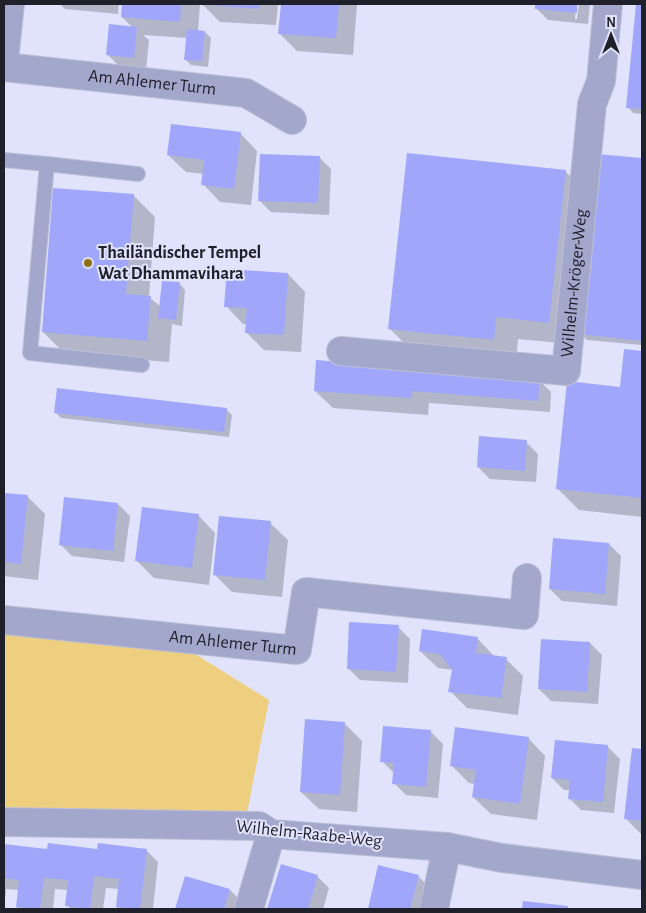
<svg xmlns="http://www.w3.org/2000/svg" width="646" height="913" viewBox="0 0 646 913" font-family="'Alegreya Sans',sans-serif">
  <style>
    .green { fill: #eecf80 }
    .shadow { fill: #0003 }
    .building { fill: #a0a7fb }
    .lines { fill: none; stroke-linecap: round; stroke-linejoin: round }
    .service-casing { stroke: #bdc0d5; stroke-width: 16 }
    .minor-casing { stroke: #bdc0d5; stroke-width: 30 }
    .service { stroke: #a3a7cc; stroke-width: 14 }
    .minor { stroke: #a3a7cc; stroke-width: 28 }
    .poi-dot { fill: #8f7115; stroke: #e0e3fb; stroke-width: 2 }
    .labels { text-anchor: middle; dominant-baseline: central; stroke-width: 4; stroke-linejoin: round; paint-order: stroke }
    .street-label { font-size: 18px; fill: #1f202a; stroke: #e0e3fb }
    .poi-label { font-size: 18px; font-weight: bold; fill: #1f202a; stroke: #e0e3fb; text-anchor: start }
  </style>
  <rect width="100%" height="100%" fill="#e0e3fb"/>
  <path class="green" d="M4 630 192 652 269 700 246 818 4 811Z"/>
  <path class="shadow" d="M60 4H119L118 14 65 9Z
    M123 4H200L198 31 205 32 211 38 208 67 191 65 185 59 187 38 143 35 149 40 146 69 119 66 107 54 133 28 122 17Z
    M202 4H278L276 25 220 22Z
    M282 4H357L353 55 297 51 280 34Z
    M537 4H576L575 19H577L579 4H590L588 24 548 20 536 8Z
    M638 4H642V114L633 113 628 107Z
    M240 133 257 151 251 205 220 202 203 184 204 174 186 172 168 155Z
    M599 155 642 160V345L587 340 581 334Z
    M319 157 331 169 329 215 271 212 259 200Z
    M565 171 587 193 571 344 518 339 516 361 411 350 389 328Z
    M133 195 155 217 149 297 161 307 180 284 185 290 182 326 172 324 169 362 65 354 43 332Z
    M288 274 305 292 301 352 264 350 247 333V324H243L226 306Z
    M625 350 642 352V517L579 510 557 488 621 388Z
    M539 380 551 392 550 412 429 403 428 415 333 408 315 391Z
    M226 409 232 415 229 437 61 418 55 412Z
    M526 442 538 454 536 482 490 479 478 467Z
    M4 494 28 497 45 514 38 580 4 576Z
    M118 504 130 516 124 562 72 556 60 544Z
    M198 515 215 533 209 585 154 578 137 561Z
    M270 523 288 540 282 597 232 592 214 574Z
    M609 544 621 556 617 606 562 601 550 589Z
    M398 627 410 639 408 683 360 680 348 668Z
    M477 638 494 656 506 659 523 676 518 715 467 708 450 691 453 670 438 668 420 651Z
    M590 643 602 655 598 704 551 701 539 689Z
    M345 724 362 741 357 812 319 809 301 792Z
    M431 732 443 744 438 798 406 795 394 783V773L382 761Z
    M528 738 545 756 537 820 491 814 473 797 475 784 469 783 452 766Z
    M608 747 620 759 614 813 581 810 569 798 570 790H564L552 778Z
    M633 750 642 751V835L625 818Z
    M4 845 48 850H146L158 862 153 909H120L117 907 119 889 106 888 103 909H71L67 905 68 890 55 889 53 909H19L17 907 19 890 6 889 4 909Z
    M281 865 317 876 329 888 323 909H269Z
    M379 866 418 876 430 888 425 909H369Z
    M186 878 230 890 242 902 239 909H177Z
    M524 902 567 907 570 909H523Z"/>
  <path class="building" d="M122 4H181L180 22 121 17Z
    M209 4H259V9L209 5Z
    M281 4H339L336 38 278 34Z
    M535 4H577V13L535 9Z
    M636 4H642V109L626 108Z
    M109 24 137 27 134 58 106 55Z
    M187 29 205 31 202 61 184 60Z
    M171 124 241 132 234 189 201 185 204 160 167 155Z
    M407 153 566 170 549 323 496 317 494 340 388 329Z
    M260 154 320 156 318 203 258 201Z
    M597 154 642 158V341L579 334Z
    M53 188 134 194 126 294 151 296 147 341 42 332Z
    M227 269 288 273 284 335 245 333 247 308 224 307Z
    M162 281 180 282 176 320 158 318Z
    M624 349 642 351V498L556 489 567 381 620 387Z
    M316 360 540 378 538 401 412 391 411 398 314 391Z
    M57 388 227 408 224 432 54 413Z
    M479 436 527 440 525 471 477 467Z
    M4 493 28 495 21 564 4 562Z
    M64 497 118 503 113 551 59 545Z
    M142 507 199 514 192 568 135 561Z
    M219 516 271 521 265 580 213 575Z
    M553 538 609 543 605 594 549 589Z
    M349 622 399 625 396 672 347 669Z
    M422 629 478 637 476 653 507 657 501 698 448 692 452 670 440 654 419 651Z
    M541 639 590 642 587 692 538 689Z
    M305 719 345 722 340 795 300 792Z
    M383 726 431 730 426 787 392 784 394 763 380 762Z
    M455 727 529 737 520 804 472 797 476 770 450 766Z
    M555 740 608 745 603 802 568 799 570 780 551 778Z
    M632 748 642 749V821L624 819Z
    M48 843 97 849 98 843 147 849 140 909 116 907 119 879 94 876 90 909 65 906 68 880 44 878 40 909 16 907 19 880 4 878V844L47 849Z
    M281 864 318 875 308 909H267Z
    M378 865 419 875 410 909H368Z
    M185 876 230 889 224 909H175Z
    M523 901 568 906V909H522Z"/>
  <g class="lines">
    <g class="service-casing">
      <path id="service" d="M4 160 47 164 30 353 142 365
        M47 164 138 174"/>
    </g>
    <g class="minor-casing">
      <g id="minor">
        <path d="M4 61 10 4"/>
        <path id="s1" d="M4 67 246 93 292 120"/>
        <path id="s2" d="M341 351 566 371 592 104 601 81 608 4"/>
        <path id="s3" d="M4 620 297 650 306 592 524 615 527 578"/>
        <path d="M4 822 259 826 271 834 447 847 502 858 642 875"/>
        <path d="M249 909 271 834"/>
        <path d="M434 909 447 847"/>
      </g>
    </g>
    <use href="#service" class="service"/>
    <use href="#minor" class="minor"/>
  </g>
  <circle class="poi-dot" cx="88" cy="263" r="5"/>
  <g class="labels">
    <g class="street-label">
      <text stroke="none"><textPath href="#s1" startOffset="149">Am Ahlemer Turm</textPath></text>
      <text stroke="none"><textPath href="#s2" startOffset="314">Wilhelm-Kröger-Weg</textPath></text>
      <text stroke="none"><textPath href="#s3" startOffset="230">Am Ahlemer Turm</textPath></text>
      <text transform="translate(309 834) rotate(6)">Wilhelm-Raabe-Weg</text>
    </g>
    <g class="poi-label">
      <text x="98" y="253">Thailändischer Tempel<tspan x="98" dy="21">Wat Dhammavihara</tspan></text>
    </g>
  </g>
  <rect width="646" height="913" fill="none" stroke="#1f202a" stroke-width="10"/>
  <g transform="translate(611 35)" stroke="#e0e3fb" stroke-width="4" paint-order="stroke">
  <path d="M0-4L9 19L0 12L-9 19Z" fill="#1f202a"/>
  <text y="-8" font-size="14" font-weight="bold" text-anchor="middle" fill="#1f202a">N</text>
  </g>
</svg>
